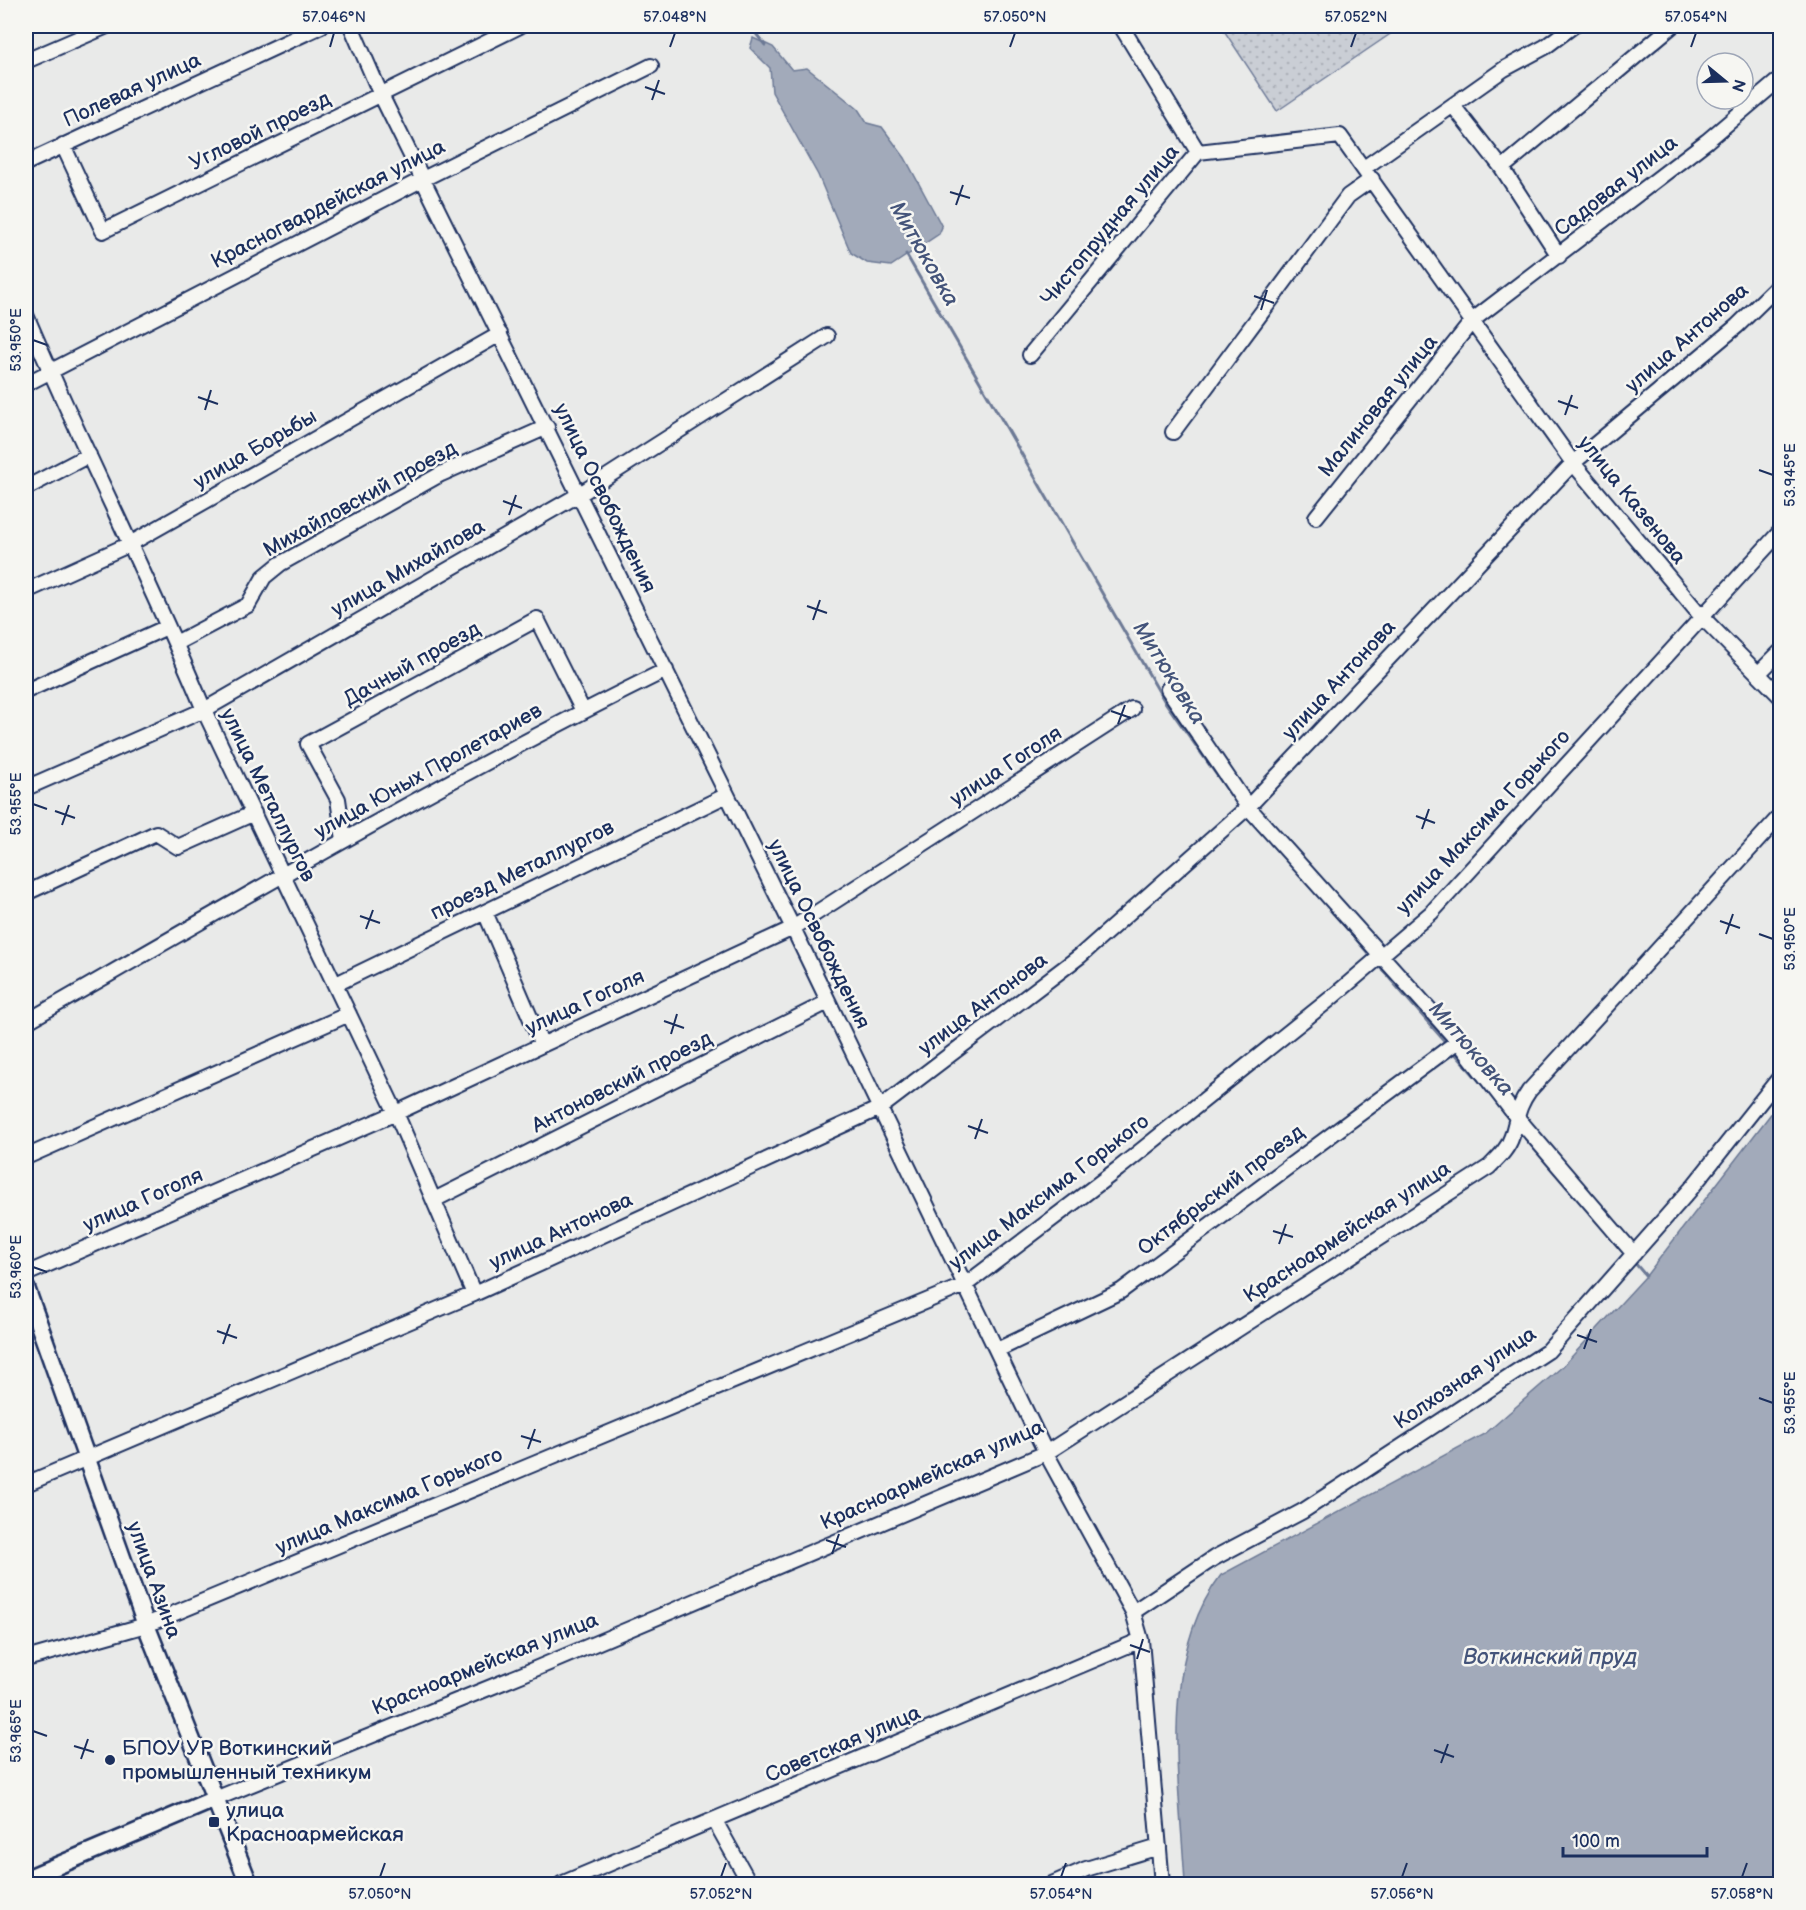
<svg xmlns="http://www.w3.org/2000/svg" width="1806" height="1910" viewBox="0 0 1806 1910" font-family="'Balsamiq Sans',sans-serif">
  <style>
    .garden { fill: url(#garden-dots); stroke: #727e9a; stroke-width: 1.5 }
    .water { fill: #a2aaba; stroke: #6c7995; stroke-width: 1.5 }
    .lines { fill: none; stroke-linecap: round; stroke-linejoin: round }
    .stream { stroke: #6c7995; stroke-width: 3 }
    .minor-casing { stroke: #1b2f5e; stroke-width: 18 }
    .major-casing { stroke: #1b2f5e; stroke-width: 21 }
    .minor { stroke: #f6f6f2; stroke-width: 14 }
    .major { stroke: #f6f6f2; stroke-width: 16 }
    .ticks { fill: none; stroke: #1b2f5e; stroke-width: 2 }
    .poi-dot { fill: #1b2f5e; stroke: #f6f6f2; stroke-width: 2 }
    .labels { text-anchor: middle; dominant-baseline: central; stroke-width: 5; stroke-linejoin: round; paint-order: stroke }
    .street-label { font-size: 21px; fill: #1b2f5e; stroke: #f6f6f2 }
    .poi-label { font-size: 21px; fill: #1b2f5e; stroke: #f6f6f2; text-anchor: start }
    .water-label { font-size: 22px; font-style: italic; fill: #44547a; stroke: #f6f6f2 }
    .neatline { fill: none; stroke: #1b2f5e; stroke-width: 2 }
    .ticks-label { font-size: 15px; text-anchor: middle; fill: #1b2f5e }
  </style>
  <defs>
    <pattern id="garden-dots" width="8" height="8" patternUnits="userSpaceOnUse" patternTransform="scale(1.5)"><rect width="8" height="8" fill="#caced5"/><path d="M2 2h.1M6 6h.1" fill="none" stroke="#adb1b9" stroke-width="1.8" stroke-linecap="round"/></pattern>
  </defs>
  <rect width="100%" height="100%" fill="#e9eae9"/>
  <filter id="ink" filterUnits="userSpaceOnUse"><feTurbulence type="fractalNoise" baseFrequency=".0167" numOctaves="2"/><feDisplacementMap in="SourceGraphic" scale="12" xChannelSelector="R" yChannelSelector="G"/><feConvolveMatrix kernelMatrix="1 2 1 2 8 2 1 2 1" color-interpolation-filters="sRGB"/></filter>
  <g filter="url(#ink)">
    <path class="garden" d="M1221 26H1402L1277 111Z"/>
    <path class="water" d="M753 38 773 47 792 70 807 68 858 109 867 123 882 127 905 158 939 221 942 227 939 234 891 266 867 263 851 253 818 175 772 92 770 68 750 48Z
      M1780 1102V1884H1185C1180 1784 1157 1660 1221 1575L1486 1433 1563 1366 1646 1276Z"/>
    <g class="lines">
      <path class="stream" d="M750 26 765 45
        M906 254 1165 702 1240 808
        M1327 905 1373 959
        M1377 964 1448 1045
        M1452 1050 1495 1099
        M1634 1262 1646 1276"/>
      <g class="minor-casing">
        <path id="minor" d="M351 26 381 95 793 928 1046 1453 1133 1612 1141 1640 1162 1884
          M1121 26 1198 152
          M26 61 107 26
          M1454 107 1502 168 1559 256
          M63 145 103 231 520 26
          M26 163 321 26
          M1364 168 1504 69 1545 47 1573 26
          M1502 168 1672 26
          M26 315C82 448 149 577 204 710L396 1113 474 1294
          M1030 355 1198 152 1340 136 1573 463 1701 616 1780 696
          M26 384 423 179 651 66
          M1173 432 1348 196 1372 179
          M26 488 89 455
          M1316 517 1473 320 1707 141 1780 79
          M26 591 128 545 500 334
          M176 643 248 605 264 577 280 564 441 474 547 427
          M1758 674 1780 652
          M1168 689 1248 807 1458 1041 1515 1115 1634 1254
          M26 691 167 627
          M26 788 204 710 580 494 827 336
          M344 840 338 799 308 744 537 619 583 711
          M26 893 156 833 178 847 254 813
          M485 912 542 1045
          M336 984 727 795
          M26 1022C237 901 448 777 666 670
          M26 1157 349 1014
          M434 1200 828 1002
          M26 1274 396 1113 793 928 1132 709
          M997 1350 1121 1291 1458 1041
          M26 1484 474 1294 880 1108 1080 956 1248 807 1573 463 1737 326 1780 284
          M1133 1612 1214 1558 1303 1511 1548 1351 1690 1190 1780 1077
          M26 1659 146 1625 965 1285 1118 1169 1330 999 1431 913 1780 532
          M215 1799 523 1674 1046 1453 1489 1167C1498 1158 1508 1149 1512 1136 1518 1117 1517 1108 1529 1091L1780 816
          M715 1821 750 1884
          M561 1884 1141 1640
          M1052 1884 1086 1869 1159 1847"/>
      </g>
      <g class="major-casing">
        <path id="major" d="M26 1288 146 1625 249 1884
          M26 1879 215 1799"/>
      </g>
      <use href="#minor" class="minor"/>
      <use href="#major" class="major"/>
    </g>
  </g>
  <path class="ticks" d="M330 47 334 33M670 47 675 33M1010 47 1015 33M1351 47 1356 33M1691 47 1696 33M645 87 665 94M652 100 659 80M950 192 970 198M956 205 963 185M1254 296 1274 303M1261 310 1267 290M33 340 47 345M198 397 218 404M1558 401 1578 408M205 410 211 390M1565 415 1572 395M1759 470 1773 475M503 501 522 508M509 515 516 495M807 606 827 613M813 620 820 600M1111 711 1131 718M1118 724 1125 705M33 804 47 809M55 811 75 818M1416 816 1435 823M62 825 69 805M1422 829 1429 809M360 916 380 923M1720 921 1740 928M366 929 373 910M1726 934 1733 914M1759 934 1773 939M664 1021 684 1028M671 1034 677 1014M968 1126 988 1133M975 1139 982 1119M1273 1231 1293 1237M1279 1244 1286 1224M33 1267 47 1272M217 1331 237 1338M1577 1335 1597 1342M223 1344 230 1324M1584 1349 1591 1329M1759 1398 1773 1403M521 1436 541 1442M528 1449 535 1429M826 1540 846 1547M832 1554 839 1534M1130 1645 1150 1652M1137 1659 1143 1639M33 1731 47 1736M74 1746 94 1752M1434 1750 1454 1757M81 1759 88 1739M1441 1763 1448 1744M380 1877 385 1863M721 1877 726 1863M1061 1877 1066 1863M1402 1877 1407 1863M1742 1877 1747 1863"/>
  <g class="poi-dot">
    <circle cx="110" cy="1760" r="6"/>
    <rect x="208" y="1816" width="12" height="12" rx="3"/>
  </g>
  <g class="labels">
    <g class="street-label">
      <text transform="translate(132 90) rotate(-25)">Полевая улица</text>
      <text transform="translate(260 131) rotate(-26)">Угловой проезд</text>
      <text transform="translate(1616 186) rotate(-38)">Садовая улица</text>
      <text transform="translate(328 204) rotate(-27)">Красногвардейская улица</text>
      <text transform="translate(1110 225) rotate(-50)">Чистопрудная улица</text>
      <text transform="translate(1687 338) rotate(-41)">улица Антонова</text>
      <text transform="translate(1378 406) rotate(-51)">Малиновая улица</text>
      <text transform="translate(255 449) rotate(-30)">улица Борьбы</text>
      <text transform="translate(605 498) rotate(64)">улица Освобождения</text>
      <text transform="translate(360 499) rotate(-29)">Михайловский проезд</text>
      <text transform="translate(1632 500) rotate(51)">улица Казенова</text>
      <text transform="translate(408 568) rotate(-30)">улица Михайлова</text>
      <text transform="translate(412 664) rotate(-29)">Дачный проезд</text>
      <text transform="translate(1339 680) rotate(-47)">улица Антонова</text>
      <text transform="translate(1006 766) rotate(-33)">улица Гоголя</text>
      <text transform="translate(428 771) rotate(-29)">улица Юных Пролетариев</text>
      <text transform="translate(268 795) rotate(64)">улица Металлургов</text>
      <text transform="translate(1483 822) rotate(-47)">улица Максима Горького</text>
      <text transform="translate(522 870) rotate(-26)">проезд Металлургов</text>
      <text transform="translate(819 934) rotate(64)">улица Освобождения</text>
      <text transform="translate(585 1002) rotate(-25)">улица Гоголя</text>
      <text transform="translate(983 1004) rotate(-37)">улица Антонова</text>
      <text transform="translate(622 1082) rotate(-27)">Антоновский проезд</text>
      <text transform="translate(1221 1190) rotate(-37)">Октябрьский проезд</text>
      <text transform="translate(1049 1192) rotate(-37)">улица Максима Горького</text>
      <text transform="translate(143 1200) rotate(-24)">улица Гоголя</text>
      <text transform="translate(561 1231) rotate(-25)">улица Антонова</text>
      <text transform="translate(1347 1232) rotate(-33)">Красноармейская улица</text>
      <text transform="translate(1465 1378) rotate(-34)">Колхозная улица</text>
      <text transform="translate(932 1475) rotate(-24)">Красноармейская улица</text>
      <text transform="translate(389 1501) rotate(-23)">улица Максима Горького</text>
      <text transform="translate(154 1580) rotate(70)">улица Азина</text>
      <text transform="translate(485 1664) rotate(-22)">Красноармейская улица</text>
      <text transform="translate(843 1744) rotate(-23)">Советская улица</text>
    </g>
    <g class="poi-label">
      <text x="122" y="1748">БПОУ УР Воткинский<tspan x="122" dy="24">промышленный техникум</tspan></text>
      <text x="226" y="1810">улица<tspan x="226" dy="24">Красноармейская</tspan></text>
    </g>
    <g class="water-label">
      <text transform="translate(924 254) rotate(60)">Митюковка</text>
      <text transform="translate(1169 673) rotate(58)">Митюковка</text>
      <text transform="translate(1471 1049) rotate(49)">Митюковка</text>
      <text x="1550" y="1657">Воткинский пруд</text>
    </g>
  </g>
  <rect width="1806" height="1910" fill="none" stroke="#f6f6f2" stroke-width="66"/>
  <g transform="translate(1725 81) rotate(109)"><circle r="28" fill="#f6f6f2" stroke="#9ea6b7" stroke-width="1.5"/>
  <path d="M0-4.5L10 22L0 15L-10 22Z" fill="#1b2f5e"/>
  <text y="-9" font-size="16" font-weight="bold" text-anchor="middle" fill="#1b2f5e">N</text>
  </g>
  <path d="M1563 1847v9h144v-9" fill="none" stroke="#1b2f5e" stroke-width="3"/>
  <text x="1572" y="1847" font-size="18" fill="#1b2f5e" stroke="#f6f6f2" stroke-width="4.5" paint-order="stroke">100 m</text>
  <rect x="33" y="33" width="1740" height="1844" class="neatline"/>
  <g class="ticks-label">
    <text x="334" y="22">57.046°N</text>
    <text x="675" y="22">57.048°N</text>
    <text x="1015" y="22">57.050°N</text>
    <text x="1356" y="22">57.052°N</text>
    <text x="1696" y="22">57.054°N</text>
    <text transform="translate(16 340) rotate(-90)" y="5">53.950°E</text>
    <text transform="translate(1790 475) rotate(-90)" y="5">53.945°E</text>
    <text transform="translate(16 804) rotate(-90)" y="5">53.955°E</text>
    <text transform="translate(1790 939) rotate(-90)" y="5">53.950°E</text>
    <text transform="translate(16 1267) rotate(-90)" y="5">53.960°E</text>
    <text transform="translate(1790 1403) rotate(-90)" y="5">53.955°E</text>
    <text transform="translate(16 1731) rotate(-90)" y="5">53.965°E</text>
    <text x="380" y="1899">57.050°N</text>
    <text x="721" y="1899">57.052°N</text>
    <text x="1061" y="1899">57.054°N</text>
    <text x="1402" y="1899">57.056°N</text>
    <text x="1742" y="1899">57.058°N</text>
  </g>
</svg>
